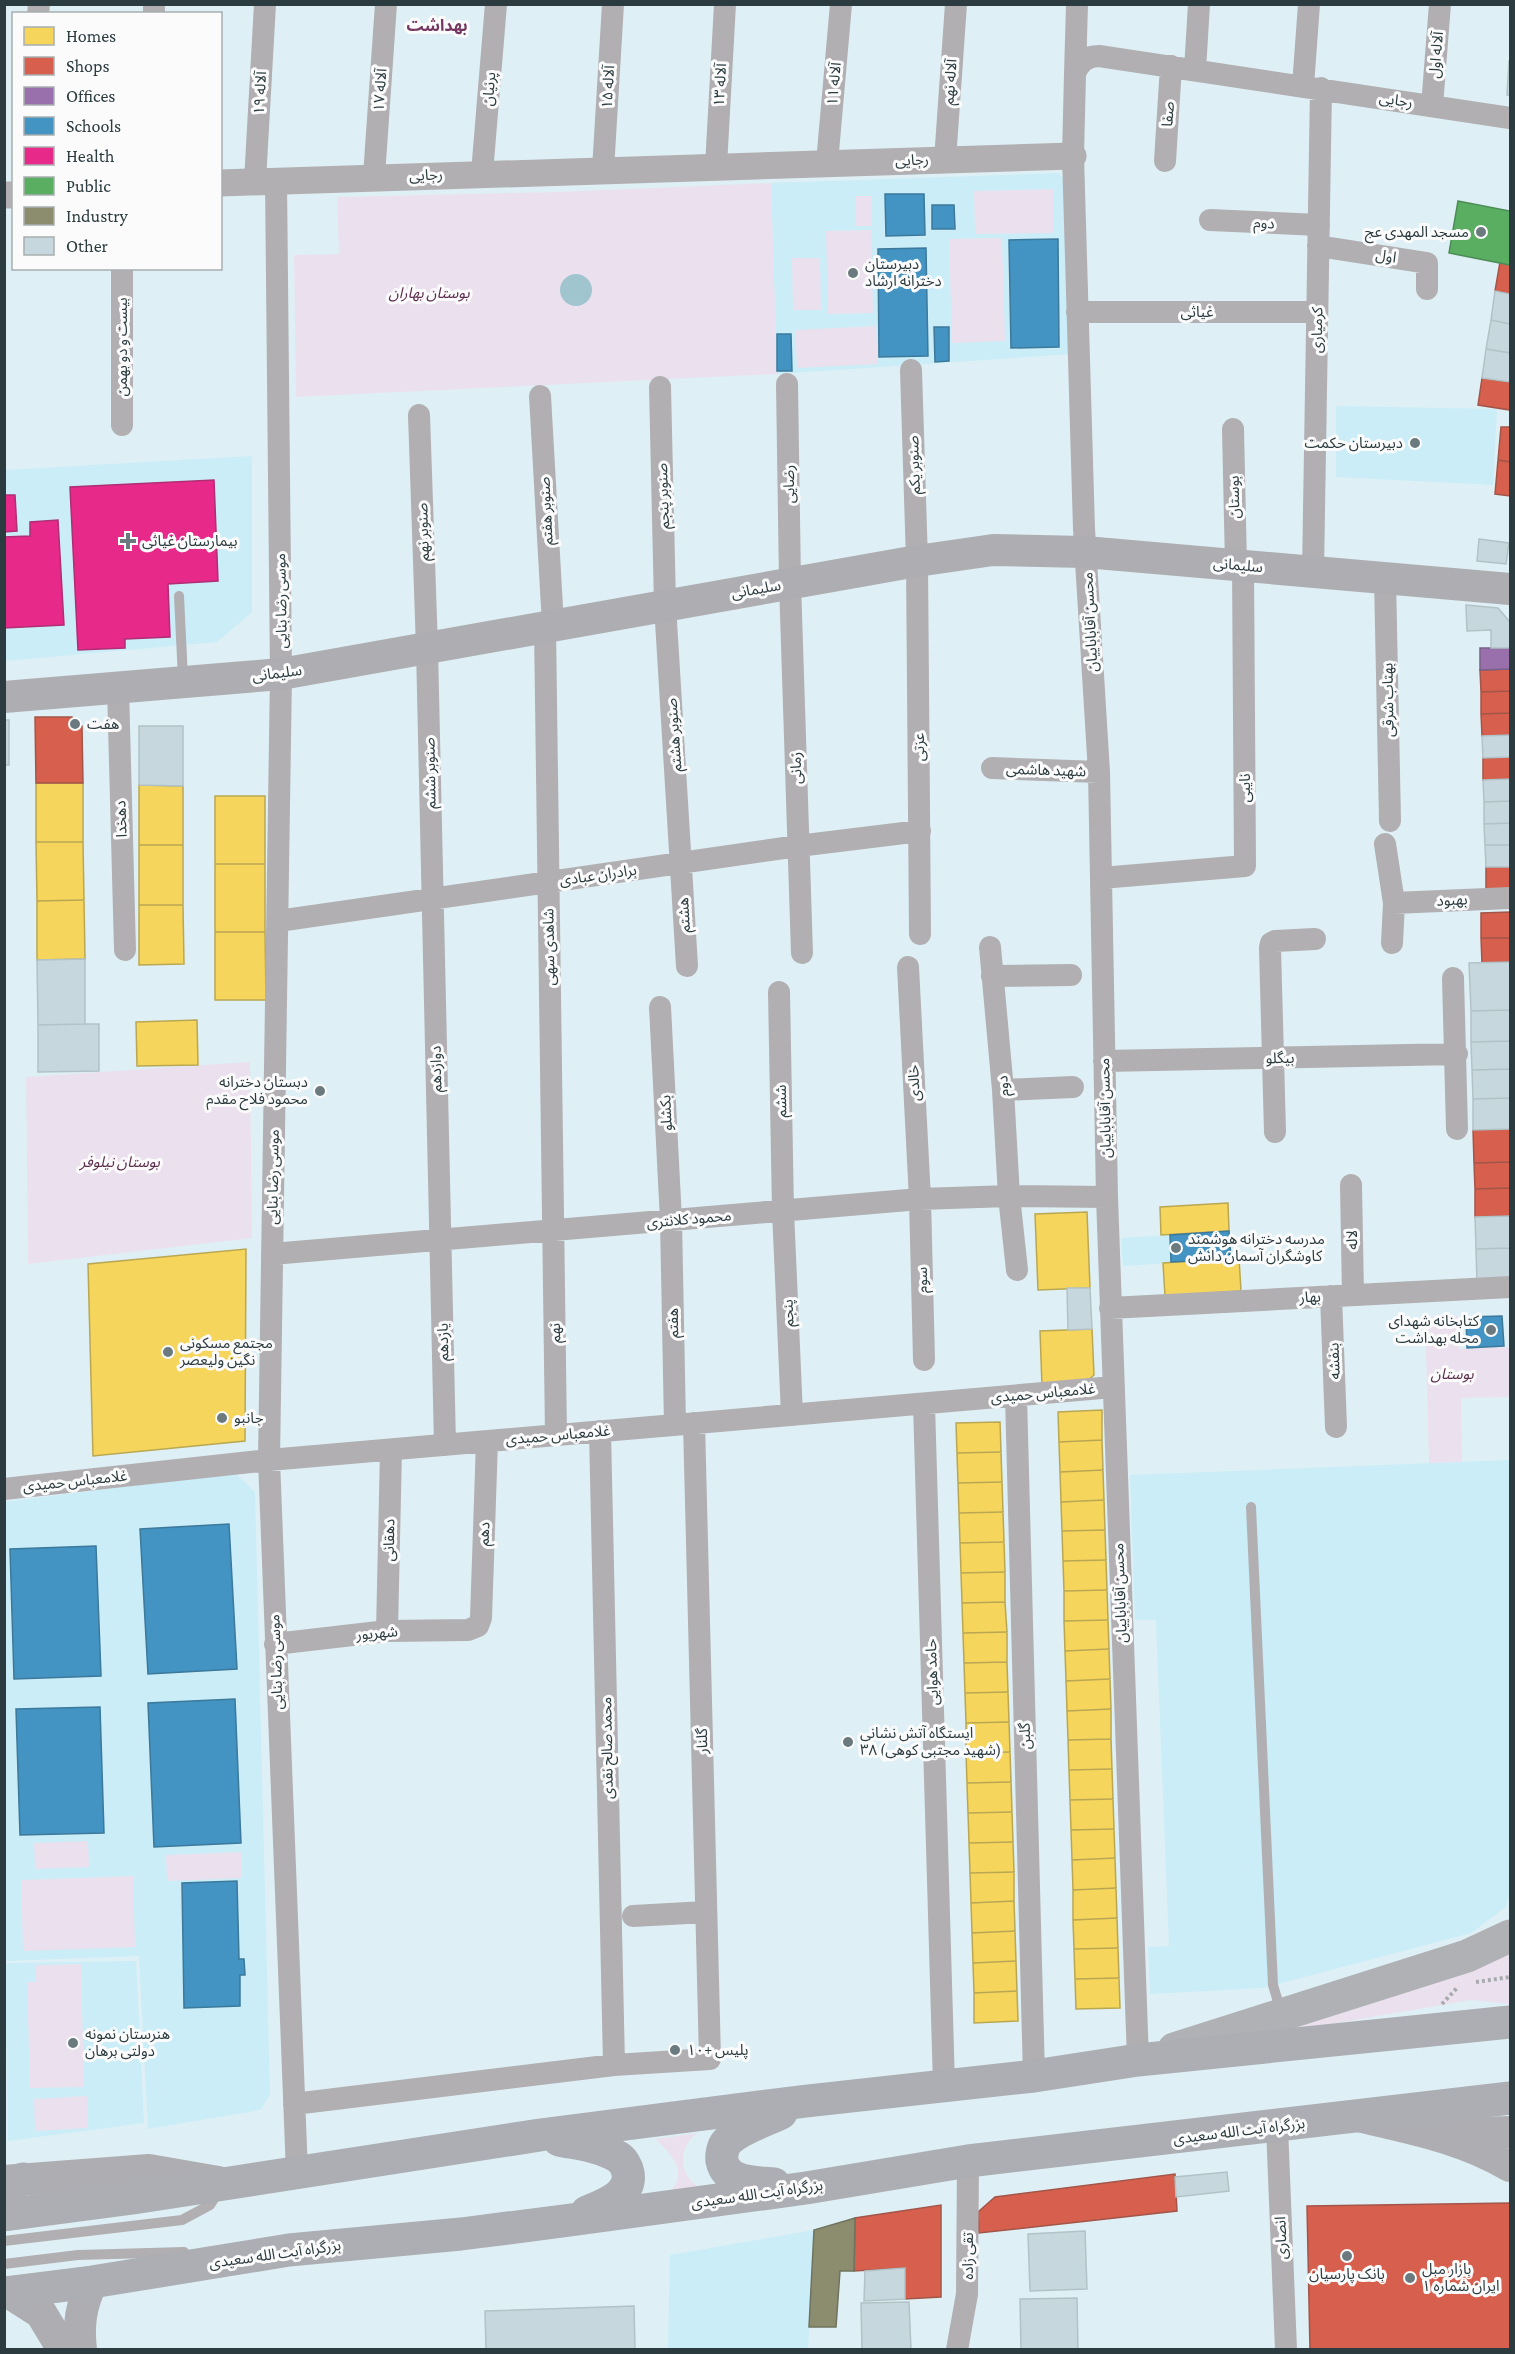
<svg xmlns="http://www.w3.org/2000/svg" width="1515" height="2354" viewBox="0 0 1515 2354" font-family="'Crimson Pro','Noto Sans Arabic',serif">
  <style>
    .built { fill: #caedf7 }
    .green { fill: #ebe1ee }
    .water { fill: #a0c5cf }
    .homes { fill: #f6d55c; stroke: #b9a753; stroke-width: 1.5 }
    .shops { fill: #d6604d; stroke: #a35549; stroke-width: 1.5 }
    .offices { fill: #9970ab; stroke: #78608b; stroke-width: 1.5 }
    .schools { fill: #4393c3; stroke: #3c799b; stroke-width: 1.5 }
    .health { fill: #e7298a; stroke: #af2e74; stroke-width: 1.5 }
    .public { fill: #5aae61; stroke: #4c8c57; stroke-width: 1.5 }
    .industry { fill: #8c8c6e; stroke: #6f7460; stroke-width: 1.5 }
    .building { fill: #c6d8dd; stroke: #b3c2c6; stroke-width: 1.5 }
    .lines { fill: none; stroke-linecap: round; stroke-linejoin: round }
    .path { stroke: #a8abae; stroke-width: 4; stroke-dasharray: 3 3; stroke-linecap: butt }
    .service { stroke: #b1afb2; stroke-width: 10 }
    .minor { stroke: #b1afb2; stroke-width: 22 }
    .tertiary { stroke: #b1afb2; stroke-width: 27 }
    .secondary { stroke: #aeaeb2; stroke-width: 32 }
    .primary { stroke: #afb1b5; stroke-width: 33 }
    .trunk { stroke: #acaeb3; stroke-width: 33 }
    .poi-dot { fill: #6a7a7f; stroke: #fbfbfb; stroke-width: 2 }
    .labels { text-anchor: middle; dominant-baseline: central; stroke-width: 6; stroke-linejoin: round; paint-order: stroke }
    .street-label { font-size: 15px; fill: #2b3b3f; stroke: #fbfbfb }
    .poi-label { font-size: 15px; fill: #2b3b3f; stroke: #fbfbfb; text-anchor: start }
    .park-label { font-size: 15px; font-style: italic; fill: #5c2d4c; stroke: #fbfbfb }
    .neighbourhood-label { font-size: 16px; font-weight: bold; fill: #743860; stroke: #fbfbfb }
  </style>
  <rect width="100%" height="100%" fill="#def0f5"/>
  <path class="built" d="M1059 173 1070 187 1072 354 777 374 771 183Z
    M1336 406 1497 409 1493 485 1336 477Z
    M252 456V612L217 642 5 661V470Z
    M1229 1231 1231 1259 1123 1266 1121 1238Z
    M1510 1460V1893L1506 1907 1471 1933 1263 1988 1150 1994 1148 1947 1169 1946 1156 1620H1135L1130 1475Z
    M235 1473 255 1492 270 2095 260 2110 148 2129 139 1956 5 1961 4 1502Z
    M136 1961 144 2123 8 2141 5 1963Z
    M814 2230 808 2349 668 2350 670 2255Z"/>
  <path class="green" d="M771 183 777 374 296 397 294 255 339 254 337 197 557 192Z
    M1053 189V233L975 234 974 191Z
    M856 196H872V226H856Z
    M871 230 873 313 828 314 826 231Z
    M1002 238 1005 341 952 343 949 239Z
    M792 258H820L821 310H793Z
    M876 326 878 364 797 368 795 330Z
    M250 1062 252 1238 28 1264 26 1077Z
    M1457 1316 1459 1349 1510 1347V1397L1461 1398 1462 1462 1429 1463 1425 1317Z
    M88 1841 89 1867 35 1869 34 1843Z
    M241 1852 242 1878 167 1881 166 1855Z
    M133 1876 135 1947 23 1951 21 1880Z
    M1510 1949V2004L1471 2000 1285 2032Z
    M81 1964 84 2087 30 2088 27 1982H36V1965Z
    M87 2096 88 2128 35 2131 34 2099Z
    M698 2133C675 2149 679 2180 705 2190L666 2196C690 2173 674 2157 655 2139Z"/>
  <path class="water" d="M560 290a16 16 0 1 1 32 0a16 16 0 1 1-32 0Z"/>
  <path class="homes" d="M36 783H83V842H36Z
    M139 785 183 786V845H139Z
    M215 796H265V864H215Z
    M36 842H83L84 900 37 901Z
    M139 845H183V905H139Z
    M215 864H265V932H215Z
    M84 900 85 959 37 960V901Z
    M139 905H183L184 964 139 965Z
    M215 932H265L266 1000H215Z
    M197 1020 198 1065 137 1066 136 1022Z
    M1228 1203 1229 1231 1161 1235 1160 1207Z
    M1087 1212 1090 1288 1038 1290 1035 1214Z
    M246 1249 245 1441 93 1456 88 1264Z
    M1239 1258 1241 1291 1165 1296 1163 1263Z
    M1092 1329 1094 1375 1084 1384 1042 1386 1040 1331Z
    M1102 1410V1440L1059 1442 1058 1412Z
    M1000 1422 1001 1452 957 1453 956 1423Z
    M1102 1440 1103 1470 1060 1472 1059 1442Z
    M1001 1452 1002 1482 958 1483 957 1453Z
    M1103 1470 1104 1500 1061 1502 1060 1472Z
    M1002 1482 1003 1512 959 1513 958 1483Z
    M1104 1500 1105 1530 1062 1531 1061 1502Z
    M1003 1512 1004 1542 960 1543 959 1513Z
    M1105 1530 1106 1560 1063 1561 1062 1531Z
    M1004 1542 1005 1572 961 1573 960 1543Z
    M1106 1560 1107 1590 1064 1591 1063 1561Z
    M1005 1572V1602L962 1603 961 1573Z
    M1107 1590 1108 1620 1064 1621V1591Z
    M1005 1602 1007 1632 963 1633 962 1603Z
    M1108 1620 1109 1649 1065 1651 1064 1621Z
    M1007 1632V1662L964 1663 963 1633Z
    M1109 1649 1110 1679 1066 1681 1065 1651Z
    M1007 1662 1008 1692 965 1693 964 1663Z
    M1110 1679 1111 1709 1067 1711 1066 1681Z
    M1008 1692 1009 1722 966 1723 965 1693Z
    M1111 1709V1739L1068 1740 1067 1711Z
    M1009 1722 1010 1752 966 1753V1723Z
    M1111 1739 1112 1769 1069 1770 1068 1740Z
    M1010 1752 1011 1782 967 1783 966 1753Z
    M1112 1769 1113 1799 1070 1800 1069 1770Z
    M1011 1782 1012 1812 968 1813 967 1783Z
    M1113 1799 1114 1829 1071 1830 1070 1800Z
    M1012 1812 1013 1842 969 1843 968 1813Z
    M1114 1829 1115 1858 1072 1860 1071 1830Z
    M1013 1842 1014 1872 970 1873 969 1843Z
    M1115 1858 1116 1888 1073 1890 1072 1860Z
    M1014 1872V1901L971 1903 970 1873Z
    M1116 1888 1117 1918 1073 1920V1890Z
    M1014 1901 1015 1931 972 1933 971 1903Z
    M1117 1918 1118 1948 1074 1949 1073 1920Z
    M1015 1931 1016 1961 973 1963 972 1933Z
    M1118 1948 1119 1978 1075 1979 1074 1949Z
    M1016 1961 1017 1991 974 1993 973 1963Z
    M1119 1978 1120 2008 1076 2009 1075 1979Z
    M1017 1991 1018 2021 974 2023V1993Z"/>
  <path class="shops" d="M1500 262 1510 265V294L1495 291Z
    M1482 378 1510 382V410L1478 405Z
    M1501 427H1510V462L1498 460Z
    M1498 460 1510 462V496L1495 494Z
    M1510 669V691L1481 692 1480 670Z
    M1510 691V713L1481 714V692Z
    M1510 713V735L1482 736 1481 714Z
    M35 717H72L82 726 83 783H36Z
    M1510 757V779L1483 780V758Z
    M1486 867H1510V889L1486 890Z
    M1510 912V938H1481V913Z
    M1481 938H1510V962L1482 963Z
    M1510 1129V1162L1474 1163 1473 1130Z
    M1510 1162V1188L1475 1189 1474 1163Z
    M1510 1188V1216L1475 1217V1189Z
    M1175 2174 1177 2211 979 2233 978 2212 995 2197Z
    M1510 2203V2350H1310L1307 2206Z
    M941 2205V2297L905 2299V2268L854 2271 855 2218Z"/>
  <path class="offices" d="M1480 648H1510V669L1480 670Z"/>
  <path class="schools" d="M885 194H924L925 235 886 236Z
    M932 205H954L955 229H932Z
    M1058 239 1059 347 1011 348 1009 240Z
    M926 248 928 356 879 357 878 249Z
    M934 327H949V361L935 362Z
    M777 334H791L792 371H777Z
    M1229 1231 1231 1259 1171 1262 1170 1235Z
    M1502 1316 1504 1346 1467 1348 1466 1317Z
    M229 1524 237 1669 148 1674 140 1529Z
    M96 1546 101 1676 14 1679 10 1549Z
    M235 1699 241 1843 154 1847 148 1703Z
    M100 1707 104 1833 20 1835 16 1709Z
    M237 1881 239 1959H244L245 1975H240V2006L184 2008 182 1883Z"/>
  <path class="health" d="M214 480 218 581 168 584 170 637 125 639V648L78 650 70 487Z
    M4 495H15L17 531 4 532Z
    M58 520 64 625 4 628V537L30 536V522Z"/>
  <path class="public" d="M1458 201 1510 211V265L1449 253Z"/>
  <path class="industry" d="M855 2218 854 2271H840L836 2327H809L814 2230Z"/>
  <path class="building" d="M1509 61H1510V95H1507Z
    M1495 291 1510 294V324L1491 320Z
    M1491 320 1510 324V353L1486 349Z
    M1486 349 1510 353V382L1482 378Z
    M1479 539 1509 543 1506 564 1477 561Z
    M1466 605 1498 608 1510 622V648H1491V630L1467 631Z
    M4 720H9V765H4Z
    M139 726H183V786L139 785Z
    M1510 735V757L1483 758 1482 736Z
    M1510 779V801L1484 802 1483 780Z
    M1510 801V823L1484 824V802Z
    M1510 823V845H1485L1484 824Z
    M1485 845H1510V867H1486Z
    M85 959V1024L38 1025 37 960Z
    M1510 962V1010L1471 1011 1469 963Z
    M1510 1010V1041L1471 1042V1011Z
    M85 1024H99V1071L38 1072V1025Z
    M1510 1041V1069L1472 1070 1471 1042Z
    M1510 1069V1098L1473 1099 1472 1070Z
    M1510 1098V1129L1473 1130V1099Z
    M1510 1216V1248L1476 1249 1475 1217Z
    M1510 1248V1280L1477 1281 1476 1249Z
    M1067 1288H1090L1092 1329 1068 1330Z
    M1227 2172 1229 2191 1176 2197 1175 2177Z
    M1085 2231 1087 2289 1030 2291 1028 2234Z
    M905 2268V2299L864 2301 865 2271Z
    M1077 2298 1078 2350H1021L1020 2299Z
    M909 2302 911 2350H862L861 2303Z
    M634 2306 635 2350H486L485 2311Z"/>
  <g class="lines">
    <path class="path" d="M1476 1982 1510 1977
      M1442 2004 1457 1988"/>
    <path class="service" d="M179 596 183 679
      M1251 1507 1273 1985 1281 2012
      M4 2241 182 2220 210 2205 219 2191
      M4 2264 78 2255 184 2252"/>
    <path class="minor" d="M38 14 39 4
      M154 14V8
      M1195 70 1199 4
      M1075 74 1077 4
      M1303 86 1309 4
      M1432 106 1440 4
      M945 160 956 4
      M1165 161 1171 66
      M827 163 841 4
      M716 166 725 4
      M603 170 613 4
      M482 173 496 4
      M374 176 386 4
      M276 180 281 674 269 1460 297 2173
      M255 181 265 4
      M1210 220 1319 225
      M1318 246 1427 263V289
      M1077 312H1317
      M911 370 917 561 920 934
      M787 384 790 583 802 953
      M660 387 665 605 687 966
      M540 396 553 625
      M419 415 427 648 445 1445
      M122 425V268
      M1233 429 1236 565
      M1313 571 1321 88
      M1385 578 1390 821
      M545 627 556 1435
      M118 688 125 950
      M992 768 1099 772
      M1385 844 1394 903 1392 943
      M1101 878 1245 866 1243 566
      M1394 903 1510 898
      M278 921 798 846 920 831
      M990 947 1003 1090 1009 1196 1017 1270
      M908 967 920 1199 924 1360
      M992 976 1071 975
      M1453 978 1457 1129
      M779 992 783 1211 792 1415
      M660 1007 671 1220 675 1425
      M1104 1061 1457 1054
      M1003 1090 1073 1087
      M1275 1132 1270 948 1271 943 1275 941 1315 939
      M1351 1185 1353 1295
      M272 1254 920 1199 1009 1196 1107 1197
      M1331 1296 1336 1427
      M1110 1308 1510 1287
      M1016 1396 1034 2076
      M924 1404 944 2085
      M600 1431 614 2065
      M4 1489 269 1460 1113 1387
      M387 1631 391 1450
      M275 1644 387 1631 468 1630 478 1626 481 1618 487 1441
      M633 1916 706 1912
      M1138 2060 1107 1197 1099 772 1084 529 1073 156 1075 74C1079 62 1087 56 1099 56L1510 118
      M294 2104 614 2065 710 2059 694 1423
      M1277 2127 1286 2350
      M957 2350 967 2294 968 2161"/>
    <path class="tertiary" d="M220 183 1073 156
      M4 195H14"/>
    <path class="secondary" d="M4 697 281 674 917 561 993 550 1085 552 1510 589
      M1362 2117C1414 2129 1465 2139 1510 2166
      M1451 2129 1479 2133 1510 2132
      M4 2181 149 2170 218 2182
      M8 2292 41 2313 59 2343V2350
      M81 2350C78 2324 81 2305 92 2282"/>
    <path class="primary" d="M1174 2049 1467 1956 1510 1936"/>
    <path class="trunk" d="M559 2140C578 2144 601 2146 618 2157 623 2160 627 2167 628 2173 632 2195 604 2205 587 2212
      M774 2184C756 2182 727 2184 722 2161 721 2155 723 2147 726 2143 736 2130 767 2120 781 2113
      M4 2185 23 2179
      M4 2215 133 2198 540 2135 807 2101 1034 2076 1138 2060 1510 2022
      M4 2293 92 2282 289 2250 461 2234 563 2221 806 2188 968 2161 1510 2098"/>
  </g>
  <g class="poi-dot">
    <circle cx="1481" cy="232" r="6"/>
    <circle cx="853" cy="273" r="6"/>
    <circle cx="1415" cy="443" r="6"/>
    <path d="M125 532h6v6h6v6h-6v6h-6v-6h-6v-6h6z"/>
    <circle cx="75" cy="724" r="6"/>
    <circle cx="320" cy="1091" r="6"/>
    <circle cx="1176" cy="1248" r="6"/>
    <circle cx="1491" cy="1330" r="6"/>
    <circle cx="168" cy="1352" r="6"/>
    <circle cx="222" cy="1418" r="6"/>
    <circle cx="848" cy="1742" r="6"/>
    <circle cx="73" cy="2043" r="6"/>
    <circle cx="675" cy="2050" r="6"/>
    <circle cx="1347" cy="2256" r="6"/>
    <circle cx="1410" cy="2278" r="6"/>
  </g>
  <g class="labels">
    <g class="street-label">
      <text transform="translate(1436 55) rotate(-85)">آلاله اول</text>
      <text transform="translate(950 82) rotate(-86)">آلاله نهم</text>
      <text transform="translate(834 84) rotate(-85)">آلاله ۱۱</text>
      <text transform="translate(720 85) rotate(-87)">آلاله ۱۳</text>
      <text transform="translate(608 87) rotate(-87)">آلاله ۱۵</text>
      <text transform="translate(489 89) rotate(-85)">پرنیان</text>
      <text transform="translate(380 90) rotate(-86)">آلاله ۱۷</text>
      <text transform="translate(260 93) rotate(-87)">آلاله ۱۹</text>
      <text transform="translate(1396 100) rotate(9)">رجایی</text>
      <text transform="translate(1168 114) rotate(-86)">صفا</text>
      <text transform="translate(912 160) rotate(-2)">رجایی</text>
      <text transform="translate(426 175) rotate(-2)">رجایی</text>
      <text transform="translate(1264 223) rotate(3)">دوم</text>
      <text transform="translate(1386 256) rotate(9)">اول</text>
      <text x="1197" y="312">غیاثی</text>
      <text transform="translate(1317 330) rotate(-89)">کرمیاری</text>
      <text transform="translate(122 347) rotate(-90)">بیست و دو بهمن</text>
      <text transform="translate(914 465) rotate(-92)">صنوبر یکم</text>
      <text transform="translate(789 484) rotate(-91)">رضایی</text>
      <text transform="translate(663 496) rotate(-92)">صنوبر پنجم</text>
      <text transform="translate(1234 497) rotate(-91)">بوستان</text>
      <text transform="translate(546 511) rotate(-93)">صنوبر هفتم</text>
      <text transform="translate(423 532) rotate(-92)">صنوبر نهم</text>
      <text transform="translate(1238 565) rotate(5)">سلیمانی</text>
      <text transform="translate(756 589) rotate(-10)">سلیمانی</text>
      <text transform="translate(281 601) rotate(-91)">موسی رضا بنایی</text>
      <text transform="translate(1090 622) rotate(-93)">محسن آقاباباییان</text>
      <text transform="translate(277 673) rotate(-7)">سلیمانی</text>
      <text transform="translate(1388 700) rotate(-91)">بهتاب شرقی</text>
      <text transform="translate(674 735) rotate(-94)">صنوبر هشتم</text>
      <text transform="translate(919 747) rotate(-91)">عزتی</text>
      <text transform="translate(796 768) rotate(-92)">زمانی</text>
      <text transform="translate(1046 770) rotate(2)">شهید هاشمی</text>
      <text transform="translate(430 773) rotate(-91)">صنوبر ششم</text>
      <text transform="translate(1245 788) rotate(-90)">نایبی</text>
      <text transform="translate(121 819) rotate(-92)">دهخدا</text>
      <text transform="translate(598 875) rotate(-8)">برادران عبادی</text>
      <text transform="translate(1452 900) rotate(-3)">بهبود</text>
      <text transform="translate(684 915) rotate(-93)">هشتم</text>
      <text transform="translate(549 947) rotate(-91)">شاهدی سهی</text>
      <text transform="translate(1280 1058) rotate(-1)">بیگلو</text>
      <text transform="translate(436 1069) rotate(-91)">دوازدهم</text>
      <text transform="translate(914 1083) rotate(-93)">خالدی</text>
      <text transform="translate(1003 1086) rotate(-95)">دوم</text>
      <text transform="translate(781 1101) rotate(-91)">ششم</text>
      <text transform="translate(1105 1108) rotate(-91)">محسن آقاباباییان</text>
      <text transform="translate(666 1113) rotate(-93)">بکشلو</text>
      <text transform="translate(273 1177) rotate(-89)">موسی رضا بنایی</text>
      <text transform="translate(689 1219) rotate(-5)">محمود کلانتری</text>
      <text transform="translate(1352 1240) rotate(-91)">لاله</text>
      <text transform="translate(922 1280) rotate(-91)">سوم</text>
      <text transform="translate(1310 1297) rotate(-3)">بهار</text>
      <text transform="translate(788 1313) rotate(-92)">پنجم</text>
      <text transform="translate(673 1323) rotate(-91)">هفتم</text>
      <text transform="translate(555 1333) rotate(-91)">نهم</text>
      <text transform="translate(443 1342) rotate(-91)">یازدهم</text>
      <text transform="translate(1334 1361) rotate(-92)">بنفشه</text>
      <text transform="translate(1043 1393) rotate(-5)">غلامعباس حمیدی</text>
      <text transform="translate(558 1435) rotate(-5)">غلامعباس حمیدی</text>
      <text transform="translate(75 1481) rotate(-6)">غلامعباس حمیدی</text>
      <text transform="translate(484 1534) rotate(-88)">دهم</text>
      <text transform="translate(389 1540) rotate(-89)">دهقانی</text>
      <text transform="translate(1120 1593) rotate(-92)">محسن آقاباباییان</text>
      <text transform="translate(377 1633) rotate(-5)">شهریور</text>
      <text transform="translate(276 1662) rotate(-92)">موسی رضا بنایی</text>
      <text transform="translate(932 1672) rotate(-92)">حامد هوایی</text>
      <text transform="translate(1025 1736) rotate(-92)">گلبن</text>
      <text transform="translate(702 1741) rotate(-91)">گلنار</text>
      <text transform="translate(607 1748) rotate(-91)">محمد صالح نقدی</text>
      <text transform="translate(1239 2131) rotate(-7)">بزرگراه آیت الله سعیدی</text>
      <text transform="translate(757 2194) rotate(-8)">بزرگراه آیت الله سعیدی</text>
      <text transform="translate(1281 2238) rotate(-92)">انصاری</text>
      <text transform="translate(275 2254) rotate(-8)">بزرگراه آیت الله سعیدی</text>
      <text transform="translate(968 2256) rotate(-90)">تقی زاده</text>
    </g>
    <g class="poi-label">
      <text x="1469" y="232" text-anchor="end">مسجد المهدی عج</text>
      <text x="865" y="264">دبیرستان<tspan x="865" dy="17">دخترانه ارشاد</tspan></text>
      <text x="1403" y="443" text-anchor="end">دبیرستان حکمت</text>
      <text x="142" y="541">بیمارستان غیاثی</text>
      <text x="87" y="724">هفت</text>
      <text x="308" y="1082" text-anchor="end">دبستان دخترانه<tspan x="308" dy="17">محمود فلاح مقدم</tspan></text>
      <text x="1188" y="1239">مدرسه دخترانه هوشمند<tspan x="1188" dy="17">کاوشگران آسمان دانش</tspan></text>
      <text x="1479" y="1321" text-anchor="end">کتابخانه شهدای<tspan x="1479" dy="17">محله بهداشت</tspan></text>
      <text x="180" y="1343">مجتمع مسکونی<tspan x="180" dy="17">نگین ولیعصر</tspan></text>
      <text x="234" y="1418">جانبو</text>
      <text x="860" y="1733">ایستگاه آتش نشانی<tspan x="860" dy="17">۳۸ (شهید مجتبی کوهی)</tspan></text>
      <text x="85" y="2034">هنرستان نمونه<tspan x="85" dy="17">دولتی برهان</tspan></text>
      <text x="687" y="2050">پلیس +۱۰</text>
      <text x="1422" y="2269">بازار مبل<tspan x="1422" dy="17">ایران شماره ۱</tspan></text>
      <text x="1347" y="2274" text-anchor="middle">بانک پارسیان</text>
    </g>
    <g class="park-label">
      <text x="429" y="293">بوستان بهاران</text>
      <text x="120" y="1162">بوستان نیلوفر</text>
      <text x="1452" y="1374">بوستان</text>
    </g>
    <g class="neighbourhood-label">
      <text x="437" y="25">بهداشت</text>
    </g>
  </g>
  <rect width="1515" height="2354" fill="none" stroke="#2b3b3f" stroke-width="12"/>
  <rect x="12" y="12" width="210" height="258" fill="#fbfbfb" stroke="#a8aeb0" stroke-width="1.5"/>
  <rect x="24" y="27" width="30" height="18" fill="#f6d55c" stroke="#a8aeb0" stroke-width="1.5"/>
  <text x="66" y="42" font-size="18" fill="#2b3b3f">Homes</text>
  <rect x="24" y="57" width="30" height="18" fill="#d6604d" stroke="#a8aeb0" stroke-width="1.5"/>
  <text x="66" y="72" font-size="18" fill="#2b3b3f">Shops</text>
  <rect x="24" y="87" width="30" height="18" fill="#9970ab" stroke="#a8aeb0" stroke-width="1.5"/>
  <text x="66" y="102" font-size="18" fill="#2b3b3f">Offices</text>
  <rect x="24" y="117" width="30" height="18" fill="#4393c3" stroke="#a8aeb0" stroke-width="1.5"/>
  <text x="66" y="132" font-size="18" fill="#2b3b3f">Schools</text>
  <rect x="24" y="147" width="30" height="18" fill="#e7298a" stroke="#a8aeb0" stroke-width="1.5"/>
  <text x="66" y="162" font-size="18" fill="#2b3b3f">Health</text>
  <rect x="24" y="177" width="30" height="18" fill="#5aae61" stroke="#a8aeb0" stroke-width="1.5"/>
  <text x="66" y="192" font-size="18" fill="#2b3b3f">Public</text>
  <rect x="24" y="207" width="30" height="18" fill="#8c8c6e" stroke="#a8aeb0" stroke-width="1.5"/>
  <text x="66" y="222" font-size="18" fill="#2b3b3f">Industry</text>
  <rect x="24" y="237" width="30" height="18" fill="#c6d8dd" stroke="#a8aeb0" stroke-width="1.5"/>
  <text x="66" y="252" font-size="18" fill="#2b3b3f">Other</text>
</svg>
